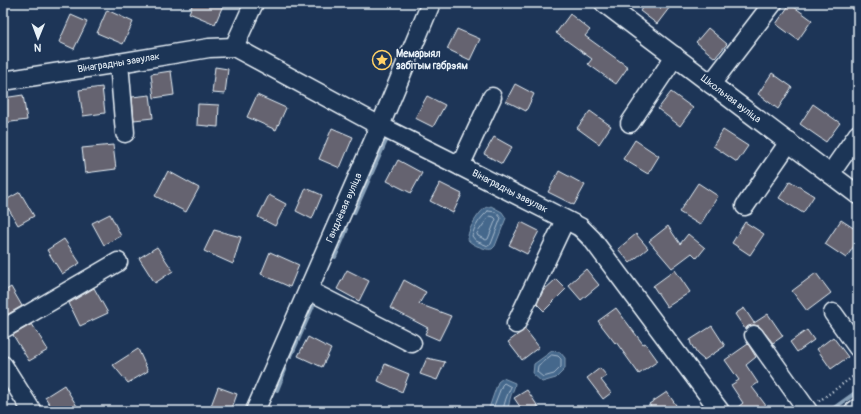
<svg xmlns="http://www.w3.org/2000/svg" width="861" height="414" viewBox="0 0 861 414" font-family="Pangolin,sans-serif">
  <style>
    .water { fill: #45688c; stroke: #869fb7 }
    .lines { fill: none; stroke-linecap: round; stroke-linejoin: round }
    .shore { stroke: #a7bacd; stroke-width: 1 }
    .stream { stroke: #869fb7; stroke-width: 4 }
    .building { fill: #65636f; stroke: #e8f1f8 }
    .minor-casing { stroke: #e8f1f8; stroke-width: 21 }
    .path { stroke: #e8f1f8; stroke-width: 2.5; stroke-dasharray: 1 3; stroke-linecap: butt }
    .minor { stroke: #1d3557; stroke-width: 18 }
    .labels { text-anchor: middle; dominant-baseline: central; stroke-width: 3; stroke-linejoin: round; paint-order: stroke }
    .poi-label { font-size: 10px; font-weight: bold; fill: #e8f1f8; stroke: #1d3557; text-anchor: start }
    .street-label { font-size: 10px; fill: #e8f1f8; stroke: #1d3557 }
  </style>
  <rect width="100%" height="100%" fill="#1d3557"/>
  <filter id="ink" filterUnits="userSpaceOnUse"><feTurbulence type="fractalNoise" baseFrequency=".025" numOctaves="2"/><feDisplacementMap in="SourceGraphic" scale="8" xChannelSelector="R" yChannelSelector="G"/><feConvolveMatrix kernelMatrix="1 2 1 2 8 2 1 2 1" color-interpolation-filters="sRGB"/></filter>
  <g filter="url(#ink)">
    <path class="water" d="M491 206 502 212 506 218 495 246 492 249C487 250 483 248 477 246 475 245 471 243 469 241 464 234 479 212 485 208 486 207 490 207 491 206Z
      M552 351 560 352 565 358V369L556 378 542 382 533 374 534 364Z
      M503 378 515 383C515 389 511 393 510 399 509 404 509 406 506 411H488L498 382Z"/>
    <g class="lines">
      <path class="shore" d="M488 211 496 212 501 218 491 244 488 246 476 241 472 236C474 227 481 217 488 211Z
        M490 216 494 217 496 219 488 239 486 240 478 236 477 234Z
        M552 355 558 356 561 359V367L554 374 543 377 537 372 538 366Z
        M492 411 502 385 504 383 511 387C507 395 504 403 503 411"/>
      <path class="stream" d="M354 213 386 141 390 139 393 141
        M570 231 577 236 585 245
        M335 257 347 229
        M291 356 313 306
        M277 390 285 370
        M830 411 858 391"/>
    </g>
    <path class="building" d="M193 3H224L215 24 189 13Z
      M646 3H673L657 24 640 11Z
      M790 4 812 20 798 40 776 24Z
      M107 10 133 22 123 44 97 33Z
      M570 14 590 30 585 36 628 67 616 84 588 64 592 59 556 33Z
      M71 15 87 22 74 49 59 42Z
      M708 28 727 44 715 58 696 42Z
      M457 29 480 39 470 60 447 49Z
      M215 67 228 69 225 94 212 93Z
      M171 71 174 95 154 98 151 74Z
      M772 73 792 87 778 109 758 94Z
      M515 84 534 94 526 111 506 101Z
      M102 87 105 113 83 116 79 90Z
      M671 92 693 108 680 126 658 109Z
      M23 95 27 120 3 123V98Z
      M150 95 153 118 134 120 132 97Z
      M257 95 286 108 276 130 247 117Z
      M427 96 445 105 433 127 415 118Z
      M198 104 219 105 218 127 197 125Z
      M813 104 840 123 826 142 800 124Z
      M590 111 611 126 599 144 577 128Z
      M332 128 353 137 340 168 319 159Z
      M723 130 748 146 737 162 713 146Z
      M494 137 512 147 502 164 484 154Z
      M635 140 659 156 648 174 623 159Z
      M113 145 116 169 85 173 82 148Z
      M398 160 422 173 411 193 387 181Z
      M168 171 199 188 186 212 155 196Z
      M559 171 585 185 574 205 548 192Z
      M790 181 814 196 803 213 779 198Z
      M440 183 462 194 453 213 430 201Z
      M698 183 718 196 700 225 679 212Z
      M306 188 322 195 312 219 296 211Z
      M20 192 34 216 18 225 4 201Z
      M269 195 286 204 275 226 258 217Z
      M110 214 121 236 104 245 92 223Z
      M841 220 858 231V240L846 258 825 244Z
      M521 222 539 231 527 254 509 245Z
      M745 222 764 234 750 255 732 243Z
      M668 226 680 244 688 234 705 248 697 258 692 253 672 268 649 241Z
      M214 230 241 237 233 264 204 251Z
      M636 234 648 248 630 263 618 249Z
      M64 239 80 263 62 274 47 250Z
      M157 247 173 271 155 283 139 258Z
      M270 252 299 265 290 287 261 274Z
      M586 269 599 285 581 300 568 285Z
      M347 270 369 281 359 301 337 289Z
      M675 270 690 292 667 307 653 286Z
      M816 273 831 293 807 311 792 291Z
      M556 279 566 289 544 311 537 304 543 291Z
      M404 280 426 292 419 304 451 316 439 340 425 334 428 328 390 308Z
      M11 287 22 306 3 317V292Z
      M94 288 108 313 80 326 69 303Z
      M616 308 643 344 645 343 658 361 639 374 616 342 615 343 598 321Z
      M744 308 754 323 768 314 783 336 773 343 759 326 753 325 748 326 745 329 735 314Z
      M32 324 48 350 29 361 13 335Z
      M712 326 725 346 704 360 697 354 691 344 690 340Z
      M525 329 539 347 522 360 508 342Z
      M807 330 814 340 797 352 790 342Z
      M308 337 331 349 322 367 298 356Z
      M833 337 848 357 831 369 817 349Z
      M748 344 756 357 746 365 758 383 752 387 770 411H733L743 403 731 385 739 380 725 360Z
      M138 349 148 371 128 383 113 365Z
      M427 358 445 362 437 380 420 374Z
      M385 364 409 374 402 392 378 381Z
      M600 368 607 376 601 380 611 393 603 399 587 378Z
      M64 385 80 411H54L45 397Z
      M218 387 237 394 231 411H209Z
      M527 390 541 411H523L514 398Z
      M667 392 680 411H654L649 404Z"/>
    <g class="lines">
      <g class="minor-casing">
        <g id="minor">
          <path id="s1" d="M604 3 858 195"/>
          <path d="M234 47 254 3"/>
          <path d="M119 63 125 133"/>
          <path id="s2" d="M3 81 119 63 209 48 234 47 380 126 460 166 580 227 592 239 720 411"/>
          <path d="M711 84 773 3"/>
          <path d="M630 123 675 56"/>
          <path d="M460 166 492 97"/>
          <path d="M830 174 858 134"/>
          <path d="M745 206 789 142"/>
          <path d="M308 290 412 343"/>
          <path d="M833 313 858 348"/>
          <path d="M516 324 565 220"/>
          <path d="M3 329 118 262"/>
          <path d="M754 335 808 411"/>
          <path d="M3 365 32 411"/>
          <path id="s3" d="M255 411 380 126 431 3"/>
          <path d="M854 411 858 408"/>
        </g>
      </g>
      <path class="path" d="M819 401 858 373"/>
      <use href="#minor" class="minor"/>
    </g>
  </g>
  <defs>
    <g id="sight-ring" transform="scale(1)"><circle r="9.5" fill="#1d3557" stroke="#ffd166" stroke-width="1.5"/><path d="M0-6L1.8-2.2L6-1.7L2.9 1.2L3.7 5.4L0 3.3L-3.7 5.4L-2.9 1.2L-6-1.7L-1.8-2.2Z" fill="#ffd166"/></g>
  </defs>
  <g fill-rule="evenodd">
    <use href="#sight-ring" x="382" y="60"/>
  </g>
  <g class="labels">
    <g class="poi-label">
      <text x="396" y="54">Мемарыял<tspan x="396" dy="12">забітым габрэям</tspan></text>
    </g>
    <g class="street-label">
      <text stroke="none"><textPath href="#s2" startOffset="117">Вінаградны завулак</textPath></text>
      <text stroke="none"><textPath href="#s1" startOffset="159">Школьная вуліца</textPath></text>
      <text stroke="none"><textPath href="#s2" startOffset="545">Вінаградны завулак</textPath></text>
      <text stroke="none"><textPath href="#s3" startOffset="222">Гандлёвая вуліца</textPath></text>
    </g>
  </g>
  <rect width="861" height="414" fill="none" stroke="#1d3557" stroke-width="16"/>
  <rect x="8" y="8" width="845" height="398" fill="none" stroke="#e8f1f8" stroke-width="1.5" filter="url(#ink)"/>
  <g transform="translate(38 38) rotate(181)" stroke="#1d3557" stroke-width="3" paint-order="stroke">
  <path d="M0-3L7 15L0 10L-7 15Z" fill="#e8f1f8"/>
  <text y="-6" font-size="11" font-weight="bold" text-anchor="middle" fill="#e8f1f8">N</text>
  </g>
</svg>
